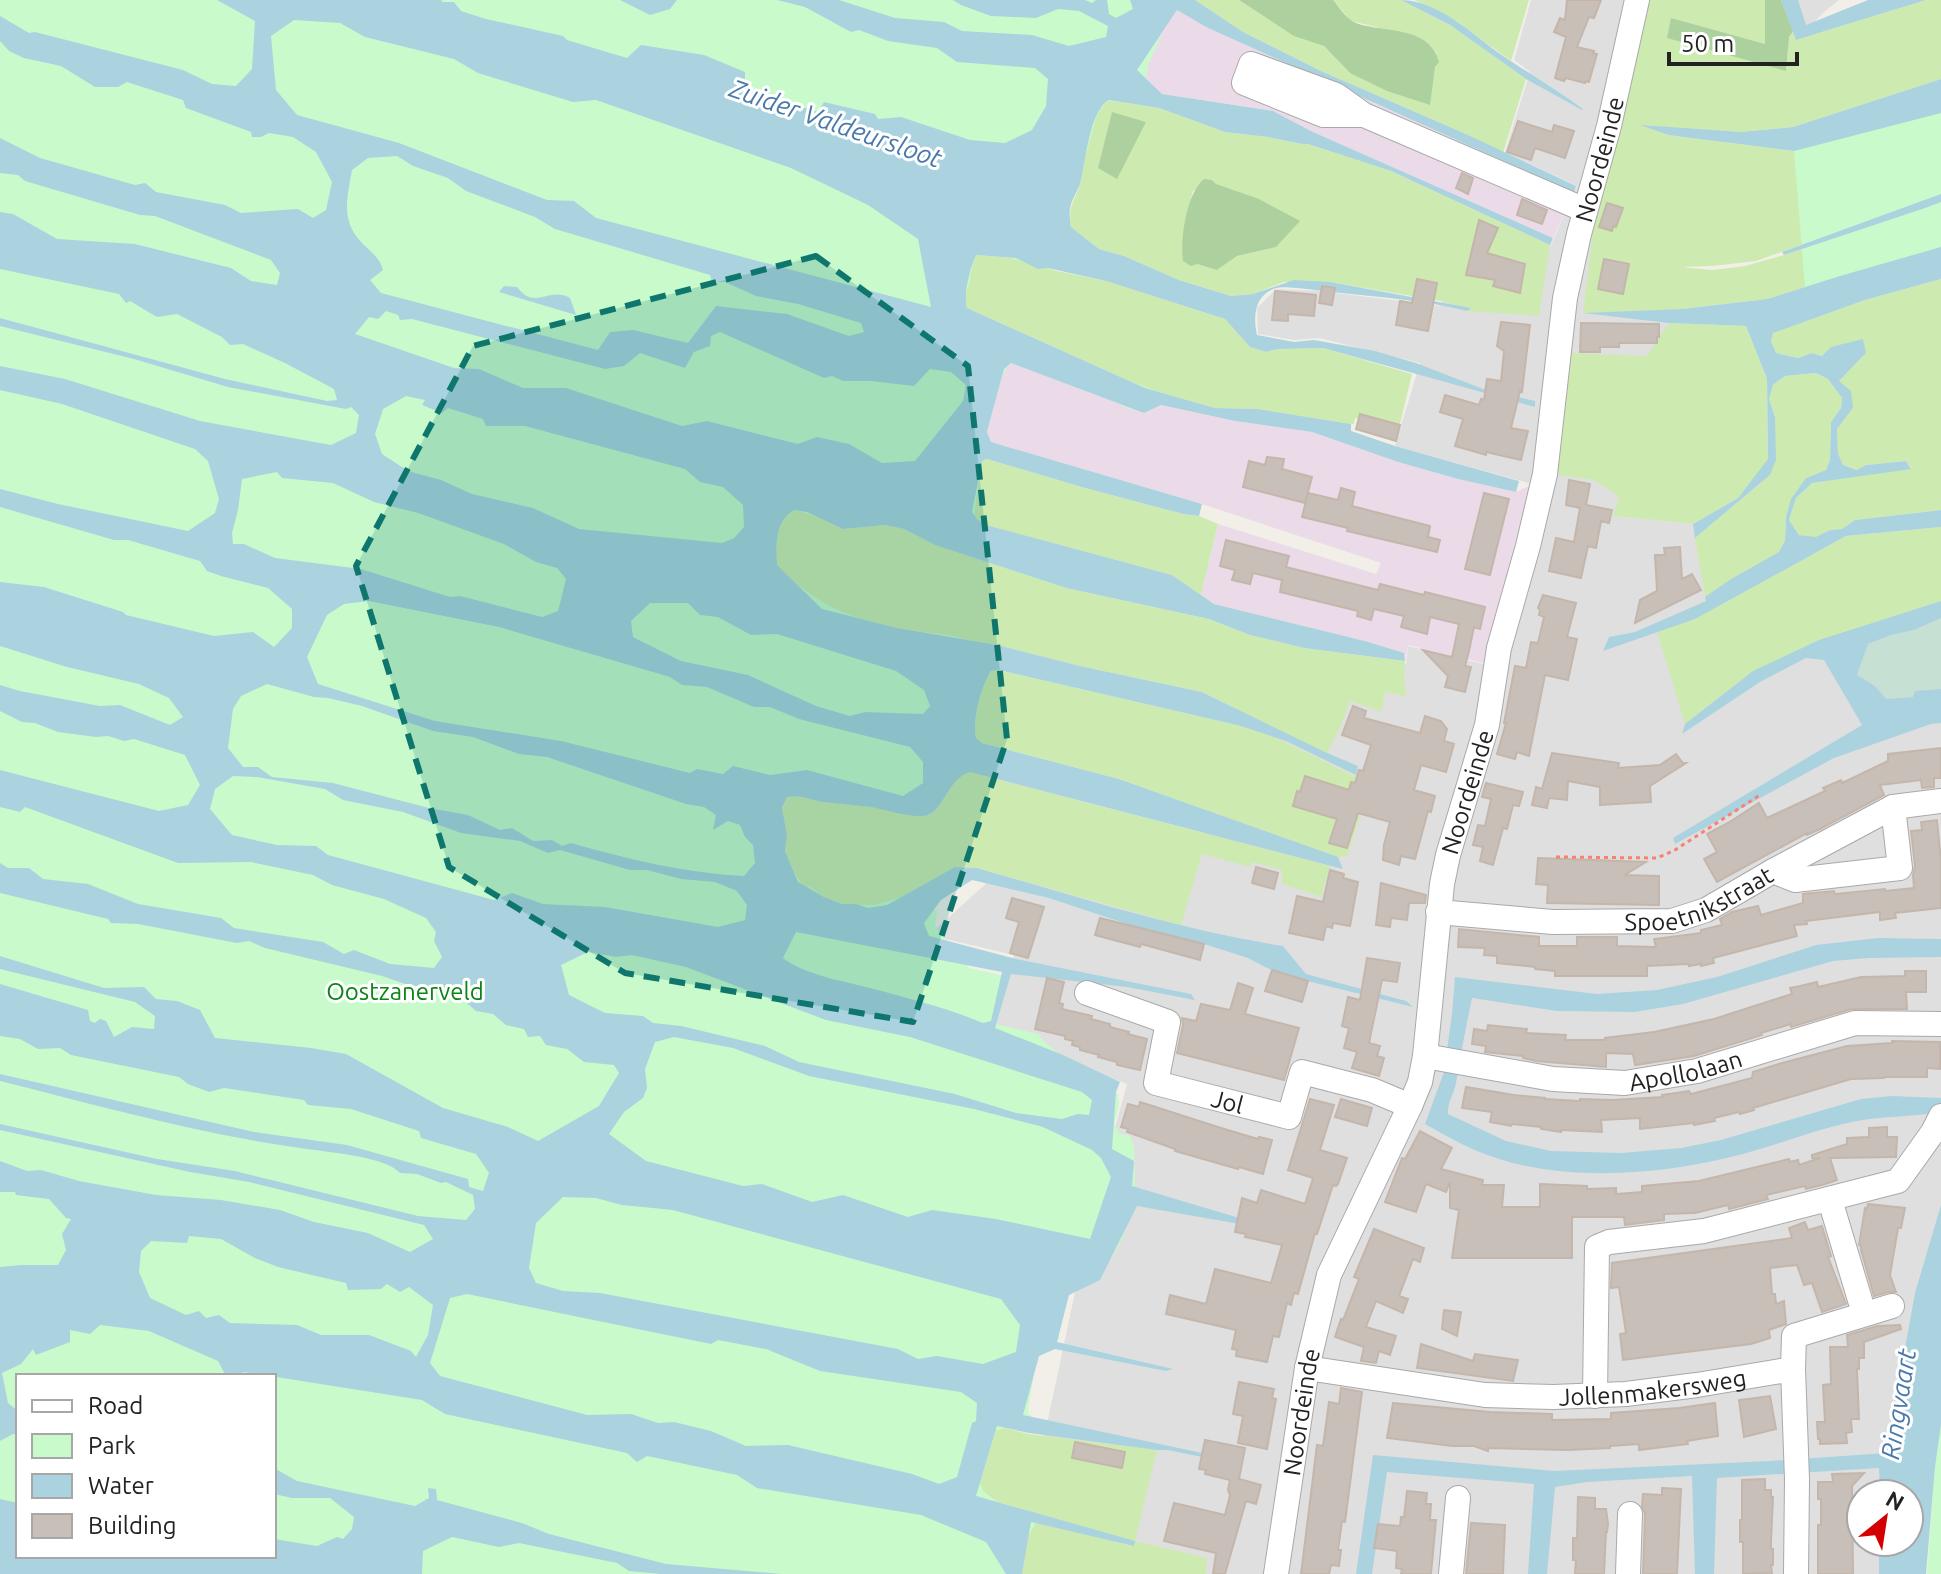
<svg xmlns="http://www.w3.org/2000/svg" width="1941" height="1574" viewBox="0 0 1941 1574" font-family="Ubuntu,sans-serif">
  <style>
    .residential { fill: #e0dfdf }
    .industrial { fill: #ebdbe8 }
    .grass { fill: #cdebb0; fill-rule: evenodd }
    .forest { fill: #add19e }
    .wetland { fill: #c6e0d4 }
    .park { fill: #c8facc; fill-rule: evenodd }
    .water { fill: #aad3df; fill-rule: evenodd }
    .building { fill: #c7bfb8; stroke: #c4b6ab; stroke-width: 2 }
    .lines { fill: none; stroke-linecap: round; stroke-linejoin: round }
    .minor-casing { stroke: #a9a9a9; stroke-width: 26 }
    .path { stroke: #fa8072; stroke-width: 3; stroke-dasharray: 4 4; stroke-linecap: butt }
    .minor { stroke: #fff; stroke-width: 24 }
    .marked { fill: #0f766e; fill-opacity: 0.2; stroke: #0f766e; stroke-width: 6; stroke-dasharray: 16 10; stroke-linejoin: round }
    .labels { text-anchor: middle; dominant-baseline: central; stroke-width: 6; stroke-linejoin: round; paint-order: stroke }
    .street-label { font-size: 24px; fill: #222; stroke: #fff }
    .park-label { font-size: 24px; fill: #0c8416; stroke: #fff }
    .water-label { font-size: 26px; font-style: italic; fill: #4a7aab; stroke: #fff }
  </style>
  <rect width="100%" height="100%" fill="#f2efe9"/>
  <path class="residential" d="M1531 0H1839L1824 12 1734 105 1669 323 1614 516 1693 524 1941 592V1356L1900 1494H1861V1542H1895L1894 1574H1015L1093 1208 1127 1084 993 1033 1014 955 929 935 1000 871 1177 920 1254 640 1304 650 1406 664 1408 646 1487 665 1532 484 1395 446 1420 363 1319 338 1294 340 1258 334 1257 308 1276 289 1319 291 1441 306 1464 211 1549 249 1577 186 1505 152 1530 72 1514 60Z"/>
  <path class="industrial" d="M1177 10 1206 27 1574 193 1553 238 1313 132 1273 111 1162 94 1136 71Z
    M1011 363 1144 413 1161 405 1235 421 1312 432 1398 462 1458 479 1516 492 1531 485 1487 664 1408 645 1405 661 1403 653 1365 641 1214 604 1201 595 1218 524 1376 574 1381 563 1202 504 991 442 987 432 1004 369Z"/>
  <path class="grass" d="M1195 0H1239L1294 35 1324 46 1350 73 1437 54 1430 45 1418 37 1351 21 1333 0H1401L1450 25 1526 79 1503 153 1466 134 1321 71 1243 32Z
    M1415 0H1529L1511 61 1459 23Z
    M1649 0H1765V44L1672 18 1786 71 1789 37 1793 31 1796 40 1926 0H1941V79L1793 127 1741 132 1644 126 1669 135 1794 151 1927 200 1756 261 1713 266 1680 267 1712 270 1745 266 1784 255 1928 207 1941 247 1840 276 1767 299 1682 309 1583 313 1593 231Z
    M1109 100 1159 108 1225 132 1268 137 1302 144H1308L1391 171 1550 245 1539 316 1467 311 1470 309 1441 301 1330 282H1284L1253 294 1231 296 1179 280 1124 256 1099 249 1071 227C1068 203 1074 204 1080 184 1086 160 1088 115 1109 100ZM1212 180 1216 184 1276 247 1237 256 1217 270 1197 264 1184 226 1193 191Z
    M975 255 1016 258 1057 271 1106 281 1225 319 1250 347 1266 352 1278 349 1323 348 1412 374 1399 428 1355 418 1354 424H1351L1258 409 1215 408 1145 388 967 308C962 291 969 270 975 255Z
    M1941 279V510L1855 520 1842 529 1830 530 1816 538 1799 535 1789 520 1796 498 1812 483 1911 468 1906 461 1866 465 1858 470 1843 465 1838 453 1837 429 1853 408 1839 381 1866 353 1822 356 1812 353 1798 358 1776 353 1771 341 1772 333 1865 300Z
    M1669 323 1746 326 1767 379 1768 460 1738 498 1693 524 1613 516 1619 496 1594 480 1558 475 1566 353 1647 356Z
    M1816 373 1828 379 1842 398 1841 408 1831 422 1830 460 1826 470 1806 478 1786 517 1785 540 1779 552 1731 579 1705 597 1695 538 1770 475 1775 417 1769 399 1773 385 1785 376Z
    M987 459 1085 488 1183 514 1199 516 1218 524 1201 595 1172 575 985 525 977 519 972 513 982 461Z
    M794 510 807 512 843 529 885 525 904 529 935 545 1066 588 1209 619 1250 635 1304 648 1405 661 1404 676 1406 696 1385 692 1381 712 1350 701 1341 725 1327 753 1202 692 1080 666 997 645 897 628 821 609 777 565C776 544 775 522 794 510Z
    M1941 527V601L1819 640 1753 671 1685 724 1657 632 1695 619 1846 536Z
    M999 670 1241 726 1268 734 1371 784 1347 856 1338 857 1119 779 982 743 976 738C972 720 981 687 991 671Z
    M970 772 1330 866 1321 897 1282 884V870L1252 862 1250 867 1202 854 1181 925 977 868 956 867 887 905 868 908 856 904H842L824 897 798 882 785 851 787 835 782 809 787 797 794 795 825 802 846 803 954 782 961 775Z
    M997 1426 1029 1434 1157 1450 1135 1541 1207 1558 1206 1574H1022L1031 1522 1134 1546 1050 1517 976 1496Z"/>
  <path class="forest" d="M1239 0H1333C1340 8 1346 19 1356 23 1383 33 1430 25 1439 62L1435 67 1430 105 1387 91 1350 73 1324 46 1294 36Z
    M1765 0H1781L1793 31 1789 37 1786 71 1667 38 1671 18 1765 44Z
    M1112 112 1146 122 1117 179 1098 168Z
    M1204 179 1212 180 1216 184 1259 199 1300 221 1276 247 1237 256 1217 270 1197 264 1191 266 1183 261C1180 239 1186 194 1204 179Z"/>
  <path class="wetland" d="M1941 618V689L1915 691 1913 697 1886 699 1875 686 1857 675 1868 644 1891 635 1914 630Z"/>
  <path class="park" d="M0 0H1177L1148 65C1147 83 1138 90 1126 102L1109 101 1102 106 1096 118 1084 162 1078 174 1075 195 1067 211 1064 223 1084 240 1081 276 1006 257 976 255C970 270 970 285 964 300L967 308 1042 348 1159 392 1143 412 1130 409 1029 364 1010 361 996 389 985 436 973 525 945 548 927 541 907 528 876 523C850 537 819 515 794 510 777 521 773 546 777 565 817 607 858 622 914 631 924 632 956 635 963 639 972 643 986 663 992 671 981 686 972 720 976 739L979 741 970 772C947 778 946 810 928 813 910 816 889 809 872 807 856 804 839 804 823 802 810 800 799 794 787 797L779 809C781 823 783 836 785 849 787 863 796 875 803 886L810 887 824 897 842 904 859 905H875L909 895 917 897 937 912 935 926 969 968 1010 977 996 1024 1038 1034C1049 1051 1099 1080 1118 1094L1119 1105 1114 1126 1119 1130 1118 1133 1130 1136 1134 1146 1135 1193 1137 1198 1122 1239 1110 1261 1108 1260 1076 1278 1059 1319V1339L1052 1346 1042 1350 1036 1363 1028 1409 1029 1414 1036 1420 994 1431 976 1473 983 1491 1011 1512 1036 1522 1026 1541 1021 1574H0ZM18 1376H274V1556H18Z
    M1941 91V247L1805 287 1794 151Z
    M1941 1425V1574H1927L1935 1467Z"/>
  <path class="water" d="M217 0H441L443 2H454L461 11 486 19 563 36 567 40 627 58 641 45 704 55 745 72V81L754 91 818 112 824 102 875 114 878 119 901 117 970 140 1005 143 1032 130 1046 106 1048 79 1035 68 957 62 937 48 888 41 859 30 851 32 805 7 777 0H839L895 18 944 22 962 31 1032 35 1069 46 1106 37 1108 26 1079 11 1058 9 1036 18 991 16 961 5 953 0H1085L1092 3 1096 0H1107L1109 14 1116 18 1133 9 1130 0H1195L1243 32 1321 71 1466 134 1576 186 1574 193 1206 27 1177 10 1137 70 1162 94 1273 111 1313 132 1553 238 1550 245 1391 171 1308 144H1302L1268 137 1225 132 1159 108 1109 100C1089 111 1086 162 1080 184 1077 192 1072 199 1070 208 1069 214 1070 220 1071 227L1099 249 1124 256 1179 280 1231 296 1253 294 1294 280 1330 282 1471 308 1467 311C1423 300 1377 297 1332 292 1319 291 1286 285 1276 288 1254 295 1253 317 1257 335L1294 342 1314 340 1375 351 1416 363 1483 389 1535 401V407L1323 348 1278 349 1266 352 1250 347 1225 319 1106 281 1048 268 1038 269 1016 258 976 255C970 268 963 295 967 308L1145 388 1215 408 1258 409 1351 424V431L1395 446 1519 481 1516 492 1458 479 1398 462 1312 432 1235 421 1161 405 1144 413 1011 363 1004 369 987 432 991 442 1202 504 1199 516 1183 514 1085 488 987 459 982 461 972 512 977 519 986 525 1172 575 1214 604 1365 641 1404 653 1405 661 1304 648 1250 635 1209 619 1066 588 935 545 904 529 885 525 843 529 807 512 794 510C775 522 776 544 777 565L822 609 897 628 997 645 1080 666 1202 692 1327 753 1358 766 1356 775 1286 741 1241 726 999 670 991 671C981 687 972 720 976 738L982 743 1119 779 1338 857 1343 869 970 772C946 779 944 815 922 816 909 817 885 810 872 807 856 805 839 804 823 802 811 800 799 794 787 797L782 808 787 835 785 851 798 882 824 897 842 904H856L868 908 887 905 955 867 977 868C1078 897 1179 930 1283 946L1306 974 1406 1001 1413 1007 1295 978 1267 968 1248 958 1204 944 1145 930 1049 898 972 880 941 900 924 923 929 936 1016 959 1191 994 1195 1000 1127 987 1011 974 995 1028 1063 1055 1120 1082 1116 1092 1112 1149 1134 1161 1132 1186 1246 1220 1245 1225 1137 1206 1100 1280 1069 1295 1057 1342 1173 1369 1166 1371 1055 1349 1039 1356 1023 1415 1202 1453V1457L1168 1450H1157L1029 1433 997 1426 976 1496 1135 1541 1134 1546 1031 1522 1022 1574H1006L986 1542 921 1515 757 1488 737 1475 647 1456 637 1462 627 1453 445 1414 422 1400 244 1372 234 1376H226L218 1361 149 1331 100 1325 90 1334 70 1330V1342L36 1355 33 1349 21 1364 2 1373 8 1403 18 1411V1434H13L0 1441V1267L21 1265H58L66 1250 62 1234 71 1219 66 1218 49 1199 16 1195 15 1192H0V1161L27 1171 41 1170 79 1181 156 1195 221 1200 280 1210 314 1222 368 1233 410 1252 433 1239 424 1225 249 1182 190 1172 0 1130V1124L157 1159 235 1171 418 1216 466 1220 475 1209 473 1195 446 1182 441 1183 417 1174 400 1173C385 1156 325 1152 300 1148 199 1134 100 1106 0 1081V1074L254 1132 347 1145 468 1179 469 1187 483 1191 489 1173 476 1154 421 1138 419 1131 351 1109 308 1105 304 1100 224 1088 209 1092 188 1084 179 1077 71 1055 60 1048 38 1049 20 1039 0 1036V984L88 1010 90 1021 95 1023 100 1019 106 1021 114 1037 132 1027 154 1029 155 1016 135 1002 0 969V956L104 988 144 987 156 999 177 1001 200 1010 215 1038 311 1048 346 1054 443 1108 508 1127 538 1141 599 1106 619 1073 614 1065 584 1062 567 1049 546 1045 540 1036 528 1037 524 1029 506 1025 493 1014 476 1011 461 998 424 986H411L382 976 265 948 249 941 237 943 138 924 111 923 108 919 0 893V863L8 868H29L43 879 88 884 138 904 221 918 234 928 323 942 344 954 354 950 390 964 434 968 442 957 434 941 436 932 426 918 384 899 332 885 313 875 251 862 178 863 25 807 20 812 0 807V770L159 811 188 805 200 785 185 755 134 739 124 741 108 736 96 737 58 732 35 723 22 722 0 711V685L20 691 100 706 120 705 170 725 183 717 169 698 139 684 67 667 0 646V582L44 587 123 612 126 615 214 636 253 632 274 647 292 628V609L268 588 221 576 207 571 200 561 128 540H114L0 507V489L58 504 188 531 215 513 219 499 208 461 195 449 62 404 0 390V366L65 379 200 421 331 445 356 433 359 415 351 407 346 409 228 387 134 359 0 326V318L225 379 327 401 337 400 334 389 285 363 243 344 230 345 222 337 177 314 157 317 130 301 126 303 119 294 0 269V212L13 214 57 239 135 244 231 268 251 281 277 285 280 273 271 260 155 216 140 215 25 181 18 175 0 173V138L40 158 135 185 145 183 156 192 225 205 241 213 298 209 313 218 326 210 332 182 316 152 293 137 269 133 261 137H252L251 132 186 108 183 100 127 82 118 87H95L61 66 24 58 9 51 0 41V16L29 33 35 32 183 70 212 84 236 86 252 69 255 21ZM294 20 340 23 365 37 454 59 478 73 573 102 596 100 791 168 868 205 918 239 931 307 596 218 574 201 547 200 399 143 297 115 276 90 271 36ZM397 156 413 166 448 178 466 191 535 217 555 229 710 275 712 282H725L756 296 798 304 861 323 864 332 849 336 787 314 716 306 688 343 633 330 610 332 598 350 381 293 370 280 383 270C380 258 371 252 363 244 340 221 347 199 352 170L368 158ZM386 311 398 315 400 320 412 319 605 369 624 366 640 353 685 368 694 352 710 346 711 336 720 332 824 378 832 376 843 381H871L914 386 930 369 951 372 966 385 963 401 915 461 882 463 849 444 817 437 798 444 707 421 682 426 566 388H523L479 369 454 368 355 334 369 317 378 319ZM406 396 425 400 422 405 442 413 448 408 483 419 486 426H525L685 469 700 482 723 487 743 505 744 527 734 538 722 543 579 529 533 508 472 494 441 480 408 471 382 454 375 434 383 409ZM277 472 282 478 333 483 374 502 418 513 504 544 536 562 557 568 566 579 558 611 542 617 460 596 450 597 361 569 275 558 244 544H233L232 533 238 510 242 479ZM369 601 499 627 670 677 682 685 707 687 754 707H770L799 719 910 747 923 762V783L903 796 807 770 770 775 733 766 723 774 697 769 690 773 561 741 435 721 318 684 307 657 327 615 344 604ZM650 603H688L700 615 718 617 751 635 777 634 896 671 924 690 930 706 923 714 865 712 850 716 816 706 748 675 681 661 633 637 631 621ZM267 684 314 697 328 698 362 706 433 731 473 737 519 754 547 757 686 804 704 807 716 815 713 830 728 821 740 825 745 837 753 845 755 863 744 876C684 873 628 859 571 843L562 846 552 840 533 841 512 828 500 830 468 815 429 808 333 783 272 777 258 767H243L228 748 233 709 241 696ZM233 776 257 777 325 789 343 800 403 812 461 833 520 841 548 853 560 850 630 870H647L681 879 715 882 737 891 747 905 745 920 718 927 605 907 543 904 512 893 494 900 328 855 316 846 277 845 232 835 210 809 215 789ZM796 932 1002 972 991 1021 983 1023C947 1008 908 998 870 988 843 981 805 975 783 958ZM588 952 616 957 632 955 686 967 826 1020 910 1037 1082 1092 1092 1100 1089 1115 1078 1114 1062 1119 1016 1113 955 1094 799 1062 765 1046 681 1026 653 1023 643 1016 605 1013 569 995 561 965ZM674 1037 733 1048 809 1076 974 1109 1043 1127 1092 1150 1101 1158 1111 1177 1090 1239 996 1219 932 1210 908 1217 843 1195 812 1202 762 1184 743 1186 646 1161 609 1134 624 1112 643 1098 647 1088 645 1069 655 1042ZM563 1197 596 1198 622 1205 673 1210 1001 1299 1020 1325 1016 1352 983 1364 937 1356 918 1359 898 1349 600 1293 563 1291 536 1283 529 1268 536 1223ZM189 1236 221 1239 255 1258 278 1267 346 1283 348 1290 381 1289 387 1284 400 1292 409 1287 433 1305 428 1335 416 1357 411 1351 369 1335H321L297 1325 230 1323 219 1315 206 1318 199 1311 186 1315 150 1298 139 1272 141 1251 151 1241 187 1243ZM467 1294 711 1344 718 1340 766 1349 820 1371 961 1392 977 1403 976 1421 972 1423 957 1477 939 1484 912 1474 788 1445 746 1446 711 1431 674 1422 658 1423 631 1414 587 1415 440 1376 430 1363 450 1298Z
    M620 0H677L670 9 650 15Z
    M1401 0C1440 0 1477 39 1509 60 1534 76 1559 92 1583 109L1582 110 1526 79 1450 25Z
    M1781 0H1798L1806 25 1868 0H1926L1796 40Z
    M1941 79V113L1794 151 1669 135 1640 125 1741 132 1793 127Z
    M1941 194V202L1928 207 1784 255 1782 252Z
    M1941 247V279L1865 300 1773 333 1771 341 1776 353 1798 358 1812 353 1822 356 1831 347 1863 339 1866 353 1839 381 1851 391 1853 408 1837 429 1838 453 1843 465 1857 470 1866 465 1906 461 1911 469 1812 483 1796 498 1789 520 1799 535 1816 537 1830 530 1842 529 1855 520 1941 510V527L1846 536 1695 619 1603 651 1609 637 1635 632 1706 601 1705 597 1731 579 1779 552 1785 540 1786 517 1791 499 1806 478 1826 470 1830 460 1831 422 1841 408 1842 398 1828 379 1816 373 1785 376 1773 385 1769 399 1775 417 1776 460 1770 475 1695 538 1693 524 1738 498 1768 459 1767 379 1746 326 1669 323 1583 313 1682 309 1767 299 1840 276Z
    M504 286 517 287C535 311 549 286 570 298L576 315 499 292Z
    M1941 601V618L1914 630 1891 635 1868 644 1857 675 1875 686 1886 699 1913 697 1915 691 1941 689V723L1931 724 1834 758 1675 844 1673 838 1862 725 1824 660 1806 658 1760 682 1682 734 1685 724 1753 671 1819 640Z
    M1878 938 1941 939V957L1869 958 1833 961 1683 1004 1635 1012 1557 1011 1472 998C1466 1026 1461 1054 1456 1083 1454 1094 1447 1103 1448 1114L1506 1141 1551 1151 1621 1153 1681 1148 1721 1140 1861 1099 1892 1096 1941 1098V1118L1928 1114C1902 1117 1868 1117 1843 1124 1809 1132 1777 1145 1743 1154 1667 1174 1572 1183 1496 1158 1471 1150 1448 1137 1425 1124L1444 1072 1452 1014 1455 977 1597 994 1657 990 1717 977 1816 945Z
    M1941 1205V1425L1935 1467 1926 1574H1879V1542H1909V1494H1880L1879 1468 1717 1478 1714 1574H1695L1692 1476 1587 1482 1555 1487 1547 1574H1528L1534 1484 1387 1472 1372 1574H1356L1373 1455 1554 1471 1770 1461 1886 1453 1915 1293Z
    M274 1468 297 1481 415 1506 429 1498 428 1488 436 1489 437 1500 522 1523 549 1534 666 1564 782 1574H661L629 1571 617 1563 519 1543 499 1547 452 1537 423 1551 422 1574H0V1499L18 1503V1556H274V1539L317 1546 337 1537 343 1539 352 1529 354 1517 330 1498H292L274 1494Z"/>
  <path class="building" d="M1567 0H1601L1594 18 1589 17 1577 47 1594 51 1593 53 1597 54 1589 82 1586 81 1585 83 1566 78 1564 81 1555 78 1566 37 1554 32 1560 18 1565 20Z
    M1518 121 1552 132 1554 125 1574 131 1565 158 1535 148 1531 160 1507 152Z
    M1462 173 1473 178 1468 194 1456 188Z
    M1522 199 1547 210 1542 224 1517 215Z
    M1607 203 1623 208 1616 227 1613 226 1612 231 1599 227Z
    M1479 220 1498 228 1487 253 1525 264 1520 293 1493 286 1495 280 1466 275Z
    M1604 259 1629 264 1623 294 1598 289Z
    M1417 279 1437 283 1428 331 1396 325 1400 301 1412 303Z
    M1322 286 1335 288 1332 305 1319 303Z
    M1275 291 1316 295 1314 316 1288 314V321L1272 320Z
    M1501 322 1530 325 1522 392 1520 391 1511 428 1528 431 1521 460 1486 452V455L1455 446 1463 419 1440 412 1445 395 1479 405 1481 399 1484 400 1487 379 1501 381 1504 351 1497 346Z
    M1581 323 1659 324V337H1657V343H1619V347H1600V352H1580Z
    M1360 414 1400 425 1396 441 1356 429Z
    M1267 457 1284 459 1282 469 1312 477 1305 503 1243 487 1249 461 1265 465Z
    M1569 480 1590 484 1586 505 1612 510 1609 523 1601 521 1596 548 1588 546 1581 578 1549 571 1556 538 1574 542 1580 508 1566 505Z
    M1341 488 1355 492 1352 506 1430 526 1428 537 1440 540 1437 552 1347 531 1348 528 1302 517 1308 493 1338 500Z
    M1484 493 1509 499 1490 575 1465 569Z
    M1226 540 1289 556 1286 567 1378 590 1380 584 1424 595 1425 592 1485 607 1480 629 1474 627 1469 651 1465 666 1471 667 1465 692 1445 687 1448 676 1423 650 1452 657 1459 624 1430 617 1427 634 1401 627 1404 616 1374 609 1371 620 1357 616 1358 611 1280 592 1282 580 1253 573 1250 584 1232 580 1235 570 1220 566Z
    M1680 547 1682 579 1692 574 1701 590 1635 623 1640 600 1657 591 1655 555H1665L1664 548Z
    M1543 595 1576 603 1567 637 1577 639 1568 680 1545 675 1529 756 1517 752 1515 759 1497 754 1506 723H1504L1515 666 1526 668 1531 642 1538 643 1544 617 1539 615 1540 610 1538 608Z
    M1353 706 1366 711 1364 718 1420 733 1425 716 1441 721 1447 729 1444 741 1454 744 1446 772 1421 765 1414 790 1435 796 1431 812 1428 811 1415 859 1401 856 1399 865 1383 860 1384 845 1390 822 1358 813 1347 848 1329 843 1337 819 1293 806 1297 791 1300 792 1305 776 1349 790 1351 782 1355 783 1359 770 1363 771 1371 745 1342 735Z
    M1941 748V778H1934V787L1922 788 1921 780 1880 785 1884 795 1820 829 1807 835V833L1717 882 1704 859 1717 852 1707 834 1728 823 1759 803 1767 818 1825 791 1823 788 1841 780 1842 783 1888 761V754Z
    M1552 753 1619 763 1618 768 1660 765 1676 754 1683 763H1686L1650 786 1651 802 1600 805V787L1568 781 1567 800 1549 798 1547 808 1532 805 1536 787 1542 789Z
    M1486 783 1523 792 1519 806 1513 805 1507 829 1503 828 1493 865 1480 861 1483 847 1473 845 1478 825 1485 826 1491 799 1482 797Z
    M1937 820 1941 861V908L1895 913 1896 918 1880 920V912L1806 921 1807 924 1794 925 1797 936 1713 958 1714 963 1701 966V964L1689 966V964L1647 966V976H1555V971L1535 969V967L1497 963V956L1484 955 1485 948 1458 947 1459 929 1539 937V946H1577V937H1617V946L1656 947 1654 939 1701 933V930L1722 925 1720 919 1732 912 1758 906 1761 915 1803 903V894L1834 891 1835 894 1885 889V891L1914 888 1913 875 1915 866 1911 831 1922 830 1921 822Z
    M1538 858 1646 862 1625 875 1659 876V905L1547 903 1548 885 1536 884Z
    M1256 867 1278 873 1274 889 1252 883Z
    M1330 870 1344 874 1343 878 1358 882 1350 926 1333 923 1332 928 1326 926 1323 940 1289 933 1297 896 1323 902Z
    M1381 883 1426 895 1425 903H1409L1407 920 1391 918 1390 927 1376 925Z
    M1012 898 1044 907 1028 958 1010 953 1019 922 1006 918Z
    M1100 918 1204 944 1200 960 1141 944 1140 947 1095 935Z
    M1367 958 1400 963 1397 982 1382 980 1369 1043 1380 1046 1377 1056 1384 1058 1379 1076 1352 1068 1357 1052 1344 1048 1349 1028 1342 1026 1348 997 1360 1000Z
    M1272 970 1308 981 1302 1002 1265 991Z
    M1905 971H1926V992H1906L1907 1009H1851L1791 1027V1024L1761 1033 1762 1035 1694 1056 1635 1065 1633 1054 1606 1053V1067L1536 1061 1523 1058V1056L1485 1052 1486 1046 1472 1044 1474 1029 1487 1031 1488 1025 1527 1029 1526 1033 1566 1035 1565 1040H1605V1038L1654 1032 1714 1019 1773 1000 1792 994 1790 988 1800 986 1817 982 1818 987 1861 977 1905 976Z
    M1047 978 1064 982 1059 1003 1063 1004 1062 1009 1092 1016 1091 1019 1110 1024V1027L1129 1032 1128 1034 1147 1039 1140 1070 1117 1065V1062L1098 1057 1099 1055 1080 1050V1047L1072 1045 1073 1041 1065 1039V1036L1035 1029Z
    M1238 983 1253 988 1245 1014 1299 1028 1284 1080 1177 1053 1183 1025 1182 1018 1196 1021 1201 1004 1230 1010Z
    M1892 1041 1940 1042V1069L1927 1068V1077H1884V1078L1851 1079 1753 1108 1754 1110 1740 1114 1739 1112 1714 1118 1715 1121 1694 1125V1123L1640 1129V1118L1601 1120 1602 1132 1561 1130V1132L1541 1129V1127L1512 1124 1511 1126 1490 1122 1492 1112 1462 1108 1466 1087 1514 1095 1545 1098V1099L1580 1101V1099L1612 1100 1663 1097 1662 1095 1689 1091 1691 1094 1752 1078 1753 1072 1782 1063 1847 1046 1892 1043Z
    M1310 1099 1334 1105 1320 1150 1347 1158 1338 1184 1336 1186 1333 1185 1317 1234 1315 1233 1298 1294 1294 1293 1291 1305 1287 1303 1279 1337 1273 1336 1267 1362 1236 1356 1237 1350 1232 1349 1236 1330 1166 1314 1170 1295 1206 1304 1215 1269 1271 1283 1282 1245 1245 1237 1246 1234 1235 1232 1242 1198 1257 1203 1261 1190 1305 1204 1313 1178 1288 1170Z
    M1341 1099 1372 1108 1367 1126 1335 1117Z
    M1140 1102 1221 1128 1258 1139 1259 1137 1272 1140 1263 1174 1239 1167 1238 1169 1175 1151V1149L1127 1132 1128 1129 1121 1127 1128 1104 1139 1107Z
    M1887 1127V1137H1897L1896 1157 1830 1158 1837 1180 1825 1184 1806 1189 1805 1186 1766 1195 1768 1199 1729 1209 1728 1205 1695 1213 1664 1214V1220L1625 1225 1624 1217H1572V1258H1452L1459 1210 1450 1208V1182L1446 1192 1426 1184 1416 1212 1385 1202 1402 1158 1405 1159 1420 1131 1452 1148 1441 1169 1483 1180 1482 1185H1504L1502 1207H1540V1184L1587 1186V1189L1616 1188V1194L1642 1192V1186L1699 1181 1789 1159 1790 1162 1798 1160 1799 1165 1820 1158H1812V1155L1847 1144V1138L1869 1137V1128Z
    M1868 1204 1905 1208 1901 1228H1898L1890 1275 1896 1292H1888L1874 1296 1861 1250V1246L1859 1245 1865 1208 1867 1209Z
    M1805 1222 1808 1230 1822 1226 1831 1256 1828 1257 1846 1304 1822 1312 1812 1283 1804 1285 1797 1265 1770 1268 1772 1294H1775L1776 1304 1784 1301 1786 1324 1769 1330 1770 1338 1751 1344 1623 1360 1620 1334 1626 1333 1619 1287 1611 1288 1612 1263 1792 1238 1789 1228Z
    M1374 1229 1424 1248 1420 1262 1413 1259 1399 1296 1408 1299 1403 1313 1376 1301 1366 1327 1396 1336 1390 1355 1379 1351 1376 1363 1361 1361 1364 1347 1335 1337 1341 1319 1343 1320 1359 1279 1354 1277Z
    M1444 1310 1461 1312 1457 1336 1442 1329Z
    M1900 1325 1901 1329 1864 1342V1358H1859V1369H1857L1859 1419H1851L1852 1432 1846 1433 1847 1443 1820 1444V1439H1818L1817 1422H1825L1823 1385 1831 1384 1830 1347H1848L1847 1335 1877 1326Z
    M1421 1344 1473 1361 1475 1354 1518 1360 1513 1381 1417 1368Z
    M1239 1382 1274 1389 1272 1398 1276 1399 1267 1449 1238 1443 1243 1416 1233 1414Z
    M1341 1388 1362 1392 1345 1522 1342 1521 1340 1536 1338 1550H1341L1339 1566 1331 1565 1329 1574H1301L1317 1445 1323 1446 1329 1402 1339 1404Z
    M1770 1396 1776 1429 1744 1437 1739 1400Z
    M1393 1403 1490 1412 1552 1414V1420L1611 1419V1413L1679 1408 1715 1403 1718 1436 1687 1441 1688 1444 1639 1450V1444L1610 1446V1448L1568 1450 1488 1448V1451L1474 1446H1452L1387 1438Z
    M1205 1440 1245 1448 1239 1479 1261 1485 1256 1504 1246 1501 1225 1574H1213L1216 1553 1164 1541 1174 1503 1225 1515 1230 1495 1228 1490 1230 1480 1205 1474 1206 1470 1199 1469Z
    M1075 1442 1125 1452 1122 1468 1072 1458Z
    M1864 1473 1852 1486 1853 1574H1818V1525H1821V1499H1818V1482H1833L1832 1474Z
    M1765 1479V1490H1771V1497H1773L1771 1542V1549H1773V1565H1771L1772 1573 1743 1574V1542H1740V1520H1742V1480Z
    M1662 1488 1681 1489 1677 1574H1643L1645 1514 1642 1506 1643 1494 1662 1495Z
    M1407 1491 1427 1493 1426 1504H1431L1430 1520H1436L1431 1574H1401L1402 1569 1396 1568 1397 1551 1374 1548 1378 1524 1400 1526 1401 1517H1404Z
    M1578 1497 1595 1498V1509H1606L1608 1524 1607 1532H1606L1604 1574H1575L1576 1560H1573V1538H1577Z
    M1471 1523 1505 1525 1503 1574H1466Z"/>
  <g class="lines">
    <g class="minor-casing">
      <g id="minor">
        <path d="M1364 115H1323L1244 83 1251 64 1336 95 1364 115 1585 210"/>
        <path d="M1773 871 1795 880 1900 868 1893 807"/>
        <path id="s1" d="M1438 912 1553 922 1672 921 1706 910 1773 871 1893 807 1941 801"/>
        <path id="s2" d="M1087 993 1168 1022 1156 1083 1289 1117 1302 1072 1372 1090 1410 1106"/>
        <path id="s3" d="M1425 1056 1553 1079 1625 1083 1697 1071 1855 1023 1941 1024"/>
        <path d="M1830 1200 1860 1300"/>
        <path id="s4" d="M1307 1368 1485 1395 1554 1397 1626 1394 1697 1385 1793 1369 1797 1479 1796 1574"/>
        <path d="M1793 1369 1794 1336 1892 1306"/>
        <path d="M1595 1396 1597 1247 1609 1242 1704 1231 1898 1181 1933 1132 1941 1116"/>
        <path id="s5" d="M1276 1574 1307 1368 1329 1275 1410 1106 1420 1082 1425 1056 1442 884 1448 855 1487 725 1499 648 1528 546 1545 474 1565 298 1579 234 1609 126 1637 0"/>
        <path d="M1451 1574 1458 1498"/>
        <path d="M1628 1574 1630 1514"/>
      </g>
    </g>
    <path class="path" d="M1556 857 1657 858 1675 850 1760 795"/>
    <use href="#minor" class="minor"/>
  </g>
  <path class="marked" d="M816 256 968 366 1007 739 913 1022 625 973 449 867 356 566 473 346Z"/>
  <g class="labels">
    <g class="street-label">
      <text stroke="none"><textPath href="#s5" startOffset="1460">Noordeinde</textPath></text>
      <text stroke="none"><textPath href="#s5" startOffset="812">Noordeinde</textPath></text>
      <text stroke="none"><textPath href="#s1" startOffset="266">Spoetnikstraat</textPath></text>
      <text stroke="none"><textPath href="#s3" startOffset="264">Apollolaan</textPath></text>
      <text stroke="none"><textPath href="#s2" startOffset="222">Jol</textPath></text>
      <text stroke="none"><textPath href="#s4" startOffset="348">Jollenmakersweg</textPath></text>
      <text stroke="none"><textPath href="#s5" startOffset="164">Noordeinde</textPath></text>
    </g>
    <g class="park-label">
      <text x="405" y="991">Oostzanerveld</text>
    </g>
    <g class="water-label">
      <text transform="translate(836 123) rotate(19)">Zuider Valdeursloot</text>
      <text transform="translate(1898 1404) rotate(-81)">Ringvaart</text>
    </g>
  </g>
  <rect x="16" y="1374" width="260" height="184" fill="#ffffff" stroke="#a7a7a7" stroke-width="2"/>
  <rect x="32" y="1400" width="40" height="12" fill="#ffffff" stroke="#a7a7a7" stroke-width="2"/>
  <text x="88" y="1414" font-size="24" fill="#222222">Road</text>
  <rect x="32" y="1434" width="40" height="24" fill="#c8facc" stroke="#a7a7a7" stroke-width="2"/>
  <text x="88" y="1454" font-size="24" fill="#222222">Park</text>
  <rect x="32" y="1474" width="40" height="24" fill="#aad3df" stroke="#a7a7a7" stroke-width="2"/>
  <text x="88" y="1494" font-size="24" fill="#222222">Water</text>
  <rect x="32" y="1514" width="40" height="24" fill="#c7bfb8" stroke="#a7a7a7" stroke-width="2"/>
  <text x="88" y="1534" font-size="24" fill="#222222">Building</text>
  <g transform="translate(1885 1518) rotate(30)"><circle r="38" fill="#ffffff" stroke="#a7a7a7" stroke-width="2"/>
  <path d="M0-6L14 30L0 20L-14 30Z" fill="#d40000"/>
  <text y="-12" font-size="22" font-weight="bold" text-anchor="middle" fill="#222222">N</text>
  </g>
  <path d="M1669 52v12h128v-12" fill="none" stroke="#222222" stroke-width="4"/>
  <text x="1681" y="52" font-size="24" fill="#222222" stroke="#ffffff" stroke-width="6" paint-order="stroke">50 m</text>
</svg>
